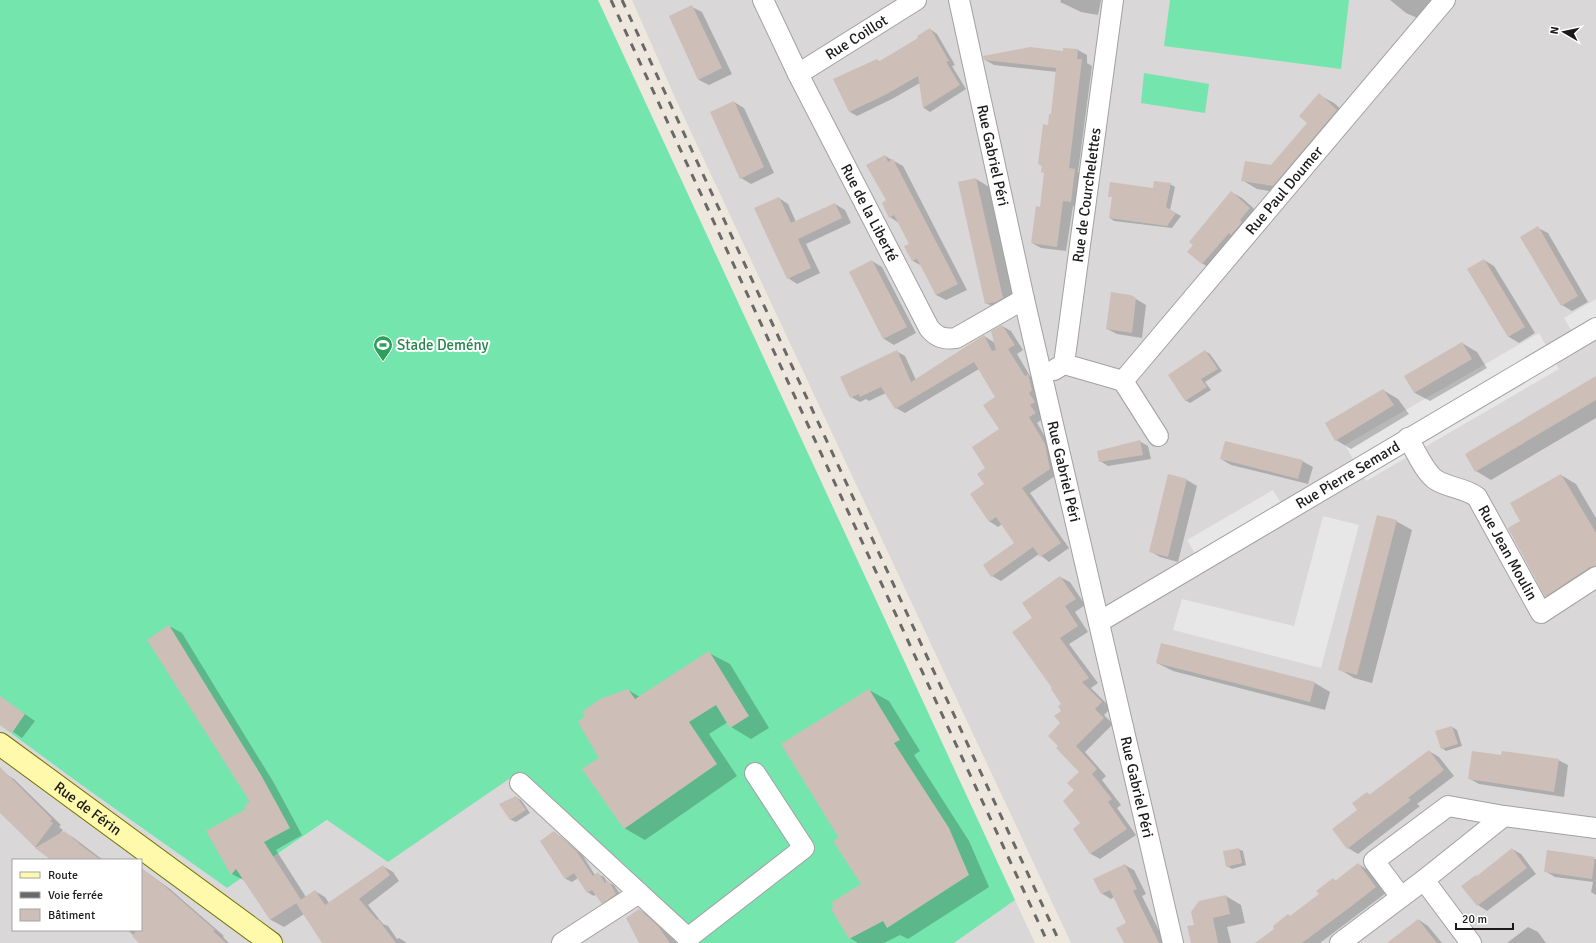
<svg xmlns="http://www.w3.org/2000/svg" width="1596" height="943" viewBox="0 0 1596 943" font-family="Signika,sans-serif">
  <style>
    .residential { fill: #d9d7d7; fill-rule: evenodd }
    .pitch { fill: #74e5ad }
    .parking { fill: #e7e7e7 }
    .shadow { fill: #0003 }
    .building { fill: #cdbfb8 }
    .lines { fill: none; stroke-linecap: round; stroke-linejoin: round }
    .minor-casing { stroke: #a2a2a2; stroke-width: 22 }
    .secondary-casing { stroke: #737300; stroke-width: 24 }
    .minor { stroke: #fff; stroke-width: 20 }
    .secondary { stroke: #fffaab; stroke-width: 22 }
    .rail { stroke: #696969; stroke-width: 3; stroke-dasharray: 8 8; stroke-linecap: butt }
    .labels { text-anchor: middle; dominant-baseline: central; stroke-width: 4; stroke-linejoin: round; paint-order: stroke }
    .street-label { font-size: 15px; fill: #1b1b1b; stroke: #fff }
    .leisure-label { font-size: 15px; fill: #27864d; stroke: #fff; text-anchor: start }
  </style>
  <rect width="100%" height="100%" fill="#eee7de"/>
  <path class="residential" d="M632 0H1596V943H1071L677 102Z
    M0 725 227 888 328 820 512 777 693 943H0ZM13 860H141V930H13Z
    M1015 900 1035 943H954Z"/>
  <path class="pitch" d="M0 0H598L1015 900 954 943H693L512 777 388 862 327 820 227 888 83 786 0 725Z
    M1170 0H1349L1341 69 1164 46Z
    M1144 73 1209 84 1205 113 1141 103Z"/>
  <path class="parking" d="M1596 299V318L1572 332 1564 318Z
    M1539 333 1559 369 1366 481 1345 445Z
    M1273 490 1282 505 1196 555 1187 540Z
    M1323 516 1359 525 1321 668 1173 630 1182 599 1294 626Z"/>
  <path class="shadow" d="M1061 0H1101L1098 15 1081 12 1060 2Z
    M1390 0H1441L1424 21 1406 13Z
    M692 7 702 12 732 74 709 85 699 80 670 17Z
    M930 29 937 34 955 65 952 66 966 89 930 112 924 108 920 83 892 99 857 116 850 112 877 60 880 62 919 38Z
    M1078 50 1087 55V63L1092 66 1078 172 1084 176 1080 207 1073 206 1066 251 1041 248 1032 243 1041 208 1045 173 1042 166 1039 164 1052 115 1057 72 994 65 985 60Z
    M1319 95 1334 103 1352 119 1288 194 1257 189 1242 180 1271 166 1309 123Z
    M734 102 744 108 774 173 751 184 741 178Z
    M885 156 903 166 967 290 946 300 936 295 922 266 913 261 906 246 910 244 899 223 890 217Z
    M976 179 991 188 1018 306 1002 312 986 303Z
    M1170 184 1175 187 1170 210 1181 216 1172 228 1114 221 1110 218 1113 198 1110 196 1153 189Z
    M1231 192 1242 198 1260 214 1213 269 1203 264 1189 251Z
    M779 198 788 204 796 222 835 204 845 210 851 223 806 244 820 273 797 284 788 278Z
    M1538 228 1548 233 1588 302 1572 311 1562 305Z
    M1484 260 1494 266 1535 333 1519 343 1509 337 1468 269Z
    M872 261 882 267 916 333 894 345 884 339 850 272Z
    M1131 296 1146 305 1142 338 1117 334 1107 329Z
    M1002 326 1011 331 1023 350 1017 354 1030 376 1037 380 1043 407 1039 410 1044 418 1037 423 1053 450 1058 474 1030 493 1069 548 1049 562 1039 554 1001 581 992 576 984 565 1015 543 1002 524 998 527 989 521 985 485 986 468 1000 429 996 397 979 369 905 413 896 408 886 393 869 401 866 399 860 402 851 397 896 351 905 356 916 380 984 336 995 343Z
    M1462 343 1477 352 1487 368 1430 401 1415 393 1406 376Z
    M1205 351 1210 354 1222 371 1205 382 1211 390 1190 403 1185 400Z
    M1596 378V418L1491 480 1476 471Z
    M1383 390 1398 399 1409 414 1351 449 1336 440Z
    M1139 441 1148 446 1151 459 1108 466 1100 461Z
    M1221 459 1302 461 1313 467 1308 484 1231 465Z
    M1169 475 1187 480 1197 486 1178 562 1160 557 1150 551Z
    M1561 475 1576 484 1596 518V581L1561 604 1546 596 1522 521Z
    M1396 521 1412 530 1372 683 1354 678 1339 669Z
    M1060 577 1070 582 1085 605 1075 612 1088 632 1069 644 1098 683 1091 688 1111 708 1104 715 1113 724 1085 752 1106 776 1102 780 1121 805 1117 808 1136 835 1100 859 1091 854 1074 829 1081 823 1076 790 1081 772 1060 746 1063 704 1034 618Z
    M169 626 182 633 274 783 302 835 276 850 306 897 315 891 325 897 329 903 383 866 393 872 399 881 368 905 383 924 388 926 397 939 399 938 407 943H324L304 914 284 927 271 920 245 881 232 874 248 809 251 802Z
    M1162 645 1315 683 1330 692 1325 710 1173 671 1157 663Z
    M709 653 730 664 769 728 751 739 731 727 728 722 709 734 737 776 645 840 624 828 601 758 628 690 640 697Z
    M869 690 889 701 920 751 914 755 969 841 989 887 908 939 900 935 884 943H858L850 938 862 885Z
    M0 697 35 721 22 738 0 723Z
    M1452 727 1457 730 1462 746 1446 751 1442 748Z
    M1429 751 1439 757 1454 776 1417 804 1420 806 1358 854 1348 848 1359 810 1367 793 1370 795Z
    M1502 756 1558 760 1568 765 1564 797 1479 784 1470 779Z
    M4 773 14 779 61 825 59 827 63 830 58 836 64 832 74 838 103 860H53L35 847 0 811V775Z
    M516 797 521 800 530 813 516 822 511 820 500 804Z
    M554 833 560 836 583 856 595 875 598 874 604 877 607 882 614 885 622 897 609 906 602 903 596 894 594 896 587 892 578 878 572 882 566 879 541 842Z
    M1238 849 1243 851 1246 865 1232 869 1227 866Z
    M1512 849 1521 854 1536 874 1487 911 1478 905V877Z
    M1548 851 1596 859V895L1591 892 1593 882 1555 877 1545 871Z
    M1358 864 1368 870 1386 893 1320 943H1274L1291 917 1320 894 1333 879 1336 881Z
    M1125 865 1134 870 1146 894 1142 896 1165 943H1125L1127 923 1114 897 1111 899 1101 893Z
    M141 868 170 889 224 936 223 937 229 943H143L137 939 128 930H141Z
    M1226 896 1241 905 1245 923 1227 927 1231 943H1192L1195 925Z
    M639 910 645 913 677 943H649Z
    M1419 920 1428 926 1442 943H1389Z
    M1528 927 1538 932 1546 943H1507Z"/>
  <path class="building" d="M692 5 722 68 698 80 669 16Z
    M930 28 949 61 946 62 960 85 923 108 918 76 885 95 849 112 833 79 877 59 878 62 918 38 917 36Z
    M1030 47 1063 51V48L1078 49 1077 59H1082L1069 168 1075 169 1071 202 1063 201 1057 247 1031 243 1036 206 1040 207 1044 173 1041 172 1042 165 1038 164 1043 124 1048 125 1049 114H1051L1056 68 984 60 983 56Z
    M1319 93 1337 110 1273 186 1241 181 1245 161 1271 165 1307 123 1299 116Z
    M734 101 764 167 740 179 710 112Z
    M885 155 888 162 893 159 958 284 936 295 917 259 912 261 908 254 904 246 909 244 894 215 889 218 882 203 886 200 866 165Z
    M976 178 1003 298 996 302 985 304 958 182Z
    M1154 181 1171 183 1166 207 1176 213 1167 226 1109 218 1112 197H1108L1110 182 1153 188Z
    M1231 191 1250 208 1240 220 1242 222 1231 235 1229 233 1202 264 1187 252 1193 245 1189 242Z
    M779 197 791 223 835 203 842 218 798 239 811 268 787 279 754 208Z
    M1538 226 1578 296 1561 306 1520 237Z
    M1484 259 1525 327 1508 337 1467 269Z
    M872 260 907 327 883 339 849 272Z
    M1111 292 1131 295 1136 298 1132 333 1106 329Z
    M1002 325 1015 345 1008 349 1025 376 1028 374 1032 390 1029 393 1035 402 1030 405 1036 413 1029 417 1045 444 1050 469 1022 488 1061 543 1040 557 1033 547 991 577 983 565 1014 543 996 517 989 522 970 494 984 484 977 474 985 468 972 447 999 429 983 405 995 397 974 362 895 409 881 387 860 397 859 394 850 398 840 377 897 350 911 382 984 335 992 351 996 350 991 331Z
    M1462 342 1472 359 1414 393 1404 376Z
    M1205 350 1218 369 1201 379 1207 387 1185 401 1168 375Z
    M1596 376V400L1475 472 1465 454Z
    M1383 389 1394 405 1335 441 1325 423Z
    M1140 440 1143 455 1099 462 1097 451Z
    M1225 441 1303 460 1298 479 1220 459Z
    M1168 474 1187 479 1168 557 1149 552Z
    M1561 474 1596 533V566L1590 567 1545 597 1508 528 1520 521 1510 503Z
    M1377 515 1397 520 1357 675 1338 670Z
    M1060 576 1076 599 1065 606 1078 626 1060 638 1089 678 1082 682 1102 702 1095 709 1104 718 1076 746 1097 769 1092 774 1112 799 1108 802 1127 829 1090 854 1073 829 1080 823 1063 801 1074 790 1067 783 1079 772 1056 748 1058 746 1048 736 1060 723 1054 716 1061 711 1058 706 1061 704 1051 689 1052 688 1012 632 1032 618 1022 603Z
    M169 625 261 775 290 828 264 842 301 900 270 920 236 869 231 875 206 831 246 809 244 805 250 802 147 640Z
    M1161 643 1315 682 1310 702 1156 663Z
    M709 651 749 716 730 728 716 705 689 722 717 764 624 829 582 769 599 758 578 722 585 716 582 712 600 699 628 689 635 699Z
    M869 689 900 740 894 743 949 828 969 875 887 928 883 921 849 939 831 909 834 907 831 903 861 884 833 841 839 838 781 744Z
    M0 696 25 714 12 733 0 725Z
    M1452 726 1458 744 1441 749 1435 731Z
    M1429 750 1444 770 1408 798 1411 800 1347 849 1332 829 1357 810 1352 803 1367 792 1369 795Z
    M1472 751 1501 755 1502 751 1559 759 1554 792 1468 779Z
    M0 767 52 819 50 821 53 823 35 847 0 813Z
    M516 796 526 810 510 820 499 804Z
    M64 831 79 843V844L101 860H51L35 848Z
    M554 831 577 852 593 876 598 872 605 883 608 880 616 894 602 904 592 890 587 893 574 873 565 879 540 841Z
    M1239 848 1242 863 1226 867 1223 851Z
    M1512 848 1527 868 1477 906 1461 886 1476 875 1477 876Z
    M1547 850 1595 857 1592 879 1544 872Z
    M1358 863 1376 887 1353 905 1302 943H1255L1274 929 1273 926 1288 914 1290 916 1319 894 1316 891 1333 878 1335 881Z
    M1125 864 1137 889 1133 891 1159 943H1124L1116 928 1126 923 1110 890 1101 894 1093 879Z
    M383 865 390 875 359 899 377 920 378 919 396 943H322L296 903 315 890 325 905Z
    M141 868 160 882 215 930 213 931 226 943H139L132 936 137 930H141Z
    M1226 895 1230 914 1213 918 1218 943H1191L1187 926 1194 925 1191 912 1199 901Z
    M639 909 658 926 670 943H639L626 918Z
    M1418 919 1437 943H1387L1413 923Z"/>
  <g class="lines">
    <g class="minor-casing">
      <g id="minor">
        <path id="s1" d="M763 0 798 74 929 328C936 337 944 340 956 338L1024 299"/>
        <path id="s2" d="M959 0 1024 299 1173 943"/>
        <path id="s3" d="M798 74 916 0"/>
        <path id="s4" d="M1064 364 1123 381 1445 0"/>
        <path id="s5" d="M1054 370 1064 364 1113 0"/>
        <path d="M1123 381 1158 436"/>
        <path id="s6" d="M1408 438C1415 450 1425 473 1436 480 1449 488 1465 488 1477 497L1541 613 1596 577"/>
        <path id="s7" d="M1099 622 1596 328"/>
        <path d="M520 783 639 893"/>
        <path d="M1424 880 1471 943"/>
        <path d="M1401 897 1374 861 1448 806 1504 816 1596 828"/>
        <path d="M562 943 639 893 688 938 804 848 755 773"/>
        <path d="M1340 943 1424 880 1504 816"/>
      </g>
    </g>
    <g class="secondary-casing">
      <g id="secondary">
        <path id="s8" d="M0 744 271 943"/>
      </g>
    </g>
    <use href="#minor" class="minor"/>
    <use href="#secondary" class="secondary"/>
    <path class="rail" d="M611 0 1048 943
      M622 0 1060 943"/>
  </g>
  <defs>
    <g id="stadium-pin" transform="scale(1)"><path d="M0 17L-7.5 6A9.5 9.5 0 1 1 7.5 6Z" fill="#2e9e5b" stroke="#fff"/><path d="M0-5a6.5 5 0 1 0 0 10a6.5 5 0 1 0 0-10ZM-3.5-1.8h7v3.6h-7Z" fill="#fff"/></g>
  </defs>
  <g fill-rule="evenodd">
    <use href="#stadium-pin" x="383" y="345"/>
  </g>
  <g class="labels">
    <g class="street-label">
      <text stroke="none"><textPath href="#s3" startOffset="69">Rue Coillot</textPath></text>
      <text stroke="none"><textPath href="#s2" startOffset="159">Rue Gabriel Péri</textPath></text>
      <text stroke="none"><textPath href="#s4" startOffset="311">Rue Paul Doumer</textPath></text>
      <text stroke="none"><textPath href="#s5" startOffset="182">Rue de Courchelettes</textPath></text>
      <text stroke="none"><textPath href="#s1" startOffset="238">Rue de la Liberté</textPath></text>
      <text stroke="none"><textPath href="#s2" startOffset="483">Rue Gabriel Péri</textPath></text>
      <text stroke="none"><textPath href="#s7" startOffset="289">Rue Pierre Semard</textPath></text>
      <text stroke="none"><textPath href="#s6" startOffset="159">Rue Jean Moulin</textPath></text>
      <text stroke="none"><textPath href="#s2" startOffset="807">Rue Gabriel Péri</textPath></text>
      <text stroke="none"><textPath href="#s8" startOffset="109">Rue de Férin</textPath></text>
    </g>
    <g class="leisure-label">
      <text x="397" y="345">Stade Demény</text>
    </g>
  </g>
  <rect x="12" y="859" width="130" height="72" fill="#ffffff" stroke="#a4a4a4"/>
  <rect x="20" y="872" width="20" height="6" fill="#fffaab" stroke="#a4a4a4"/>
  <text x="48" y="879" font-size="12" fill="#1b1b1b">Route</text>
  <rect x="20" y="892" width="20" height="6" fill="#696969" stroke="#a4a4a4"/>
  <text x="48" y="899" font-size="12" fill="#1b1b1b">Voie ferrée</text>
  <rect x="20" y="909" width="20" height="12" fill="#cdbfb8" stroke="#a4a4a4"/>
  <text x="48" y="919" font-size="12" fill="#1b1b1b">Bâtiment</text>
  <g transform="translate(1564 32) rotate(279)" stroke="#ffffff" stroke-width="3" paint-order="stroke">
  <path d="M0-3L7 15L0 10L-7 15Z" fill="#1b1b1b"/>
  <text y="-6" font-size="11" font-weight="bold" text-anchor="middle" fill="#1b1b1b">N</text>
  </g>
  <path d="M1456 923v6h57v-6" fill="none" stroke="#1b1b1b" stroke-width="2"/>
  <text x="1462" y="923" font-size="12" fill="#1b1b1b" stroke="#ffffff" stroke-width="3" paint-order="stroke">20 m</text>
</svg>
